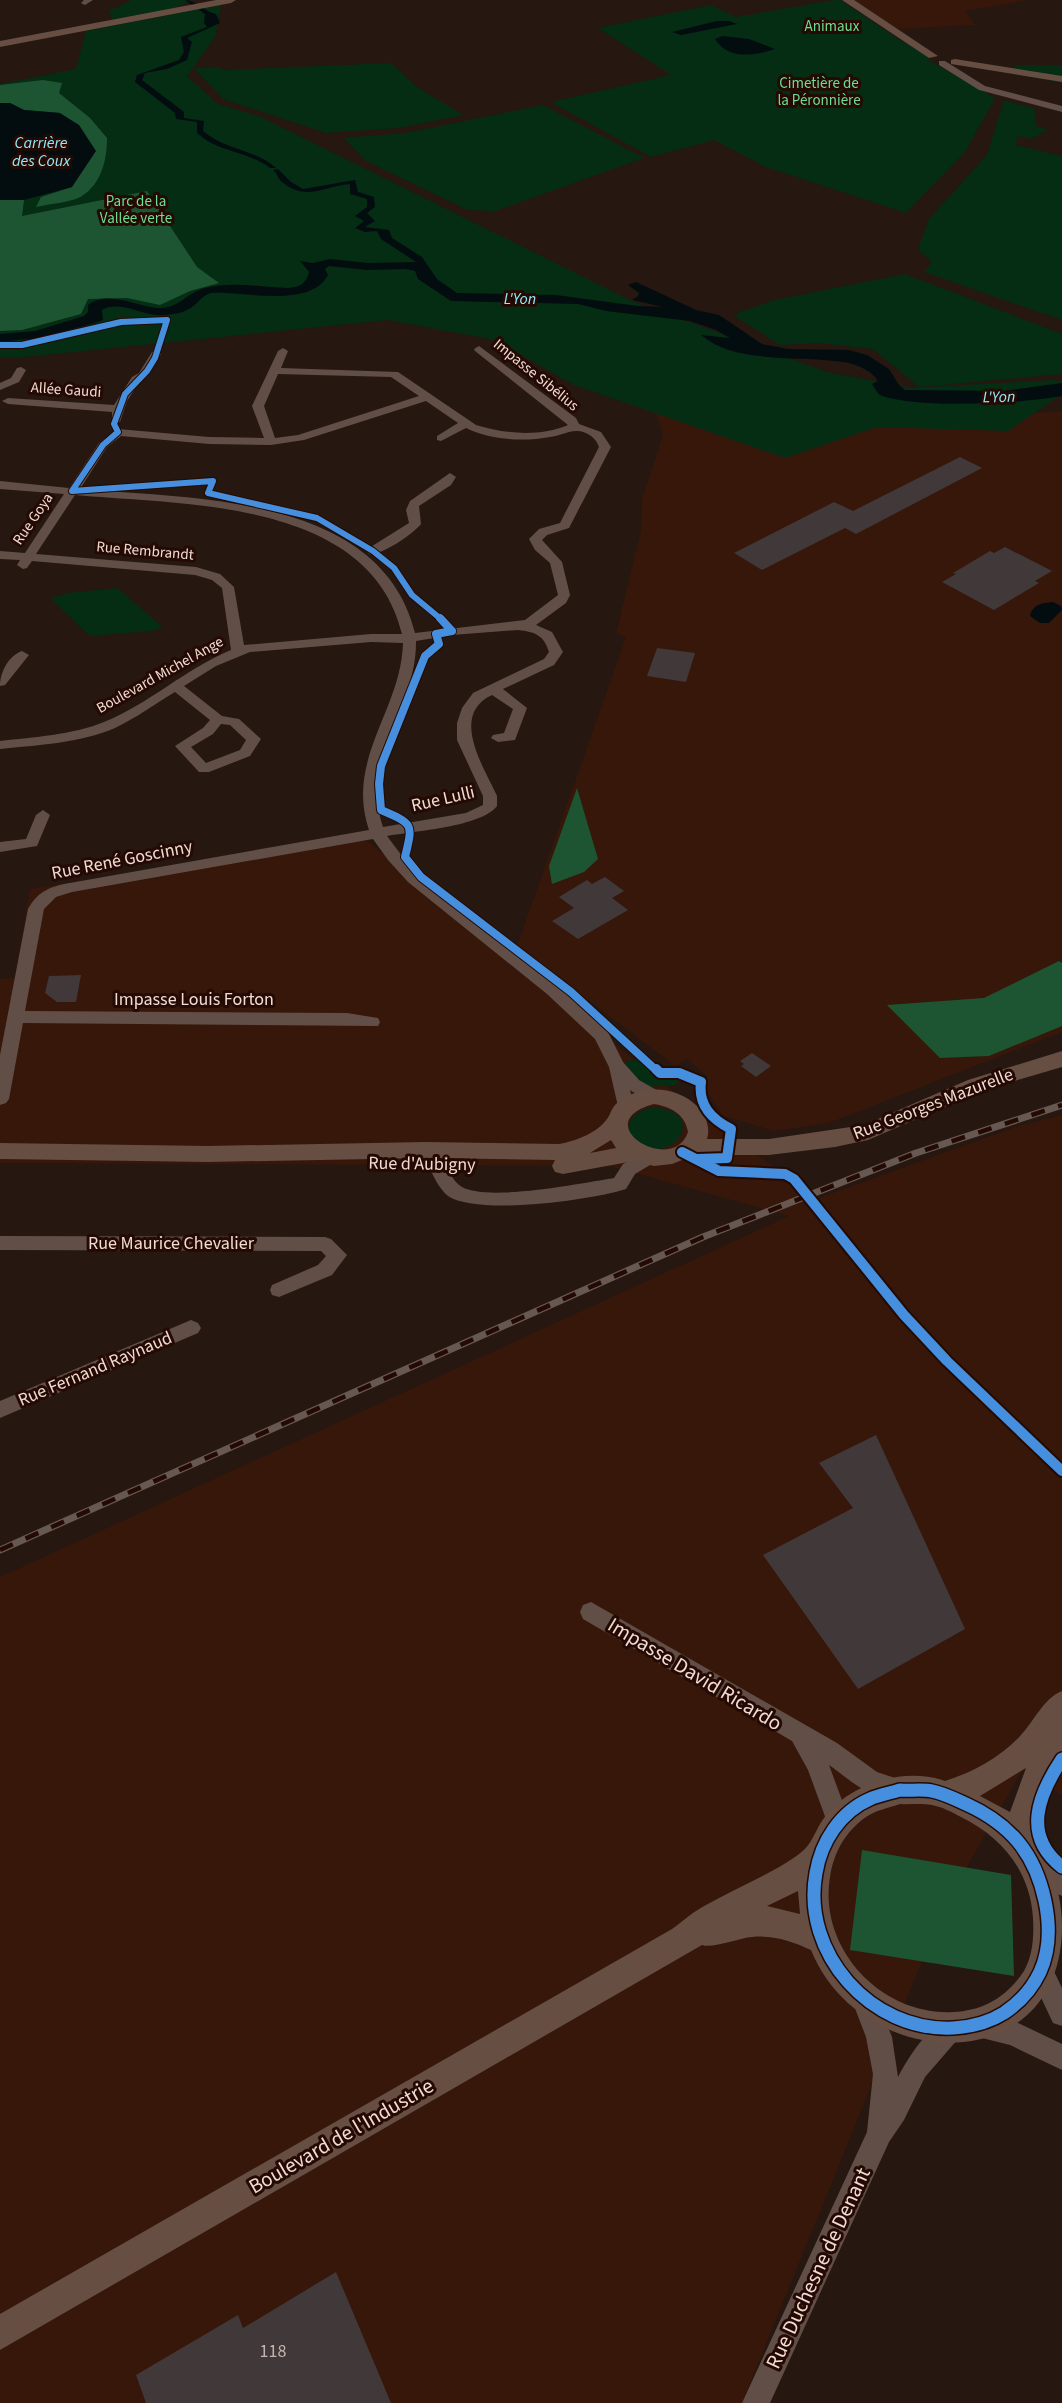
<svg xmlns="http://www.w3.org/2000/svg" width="1062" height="2403" viewBox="0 0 1062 2403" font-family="'Source Sans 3',sans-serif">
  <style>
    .built { fill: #36170a }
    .green { fill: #052d14 }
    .forest { fill: #1d5532 }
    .water { fill: #030d0f }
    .building { fill: #41383a }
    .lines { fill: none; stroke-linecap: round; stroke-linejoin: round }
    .minor { fill: #614f47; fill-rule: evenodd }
    .major { fill: #664e43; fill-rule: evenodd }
    .rail-casing { stroke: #675852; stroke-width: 7 }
    .rail { stroke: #240a02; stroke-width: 4.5; stroke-dasharray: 14; stroke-linecap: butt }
    .cycleway-far3-casing { stroke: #240a02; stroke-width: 8 }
    .cycleway-far2-casing { stroke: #240a02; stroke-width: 10 }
    .cycleway-far1-casing { stroke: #240a02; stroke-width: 14 }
    .cycleway-casing { stroke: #240a02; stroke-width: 16 }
    .cycleway-far3 { stroke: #468fdf; stroke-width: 6 }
    .cycleway-far2 { stroke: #468fdf; stroke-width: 8 }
    .cycleway-far1 { stroke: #468fdf; stroke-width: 10 }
    .cycleway { stroke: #468fdf; stroke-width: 13 }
    .labels { text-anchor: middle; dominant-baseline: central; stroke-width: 6; stroke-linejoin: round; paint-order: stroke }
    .far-park-label { font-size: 15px; fill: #6dde94; stroke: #240a02 }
    .far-street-label { font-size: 15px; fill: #f0dcd4; stroke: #240a02 }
    .far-water-label { font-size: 16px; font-style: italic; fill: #92eafc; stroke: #240a02 }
    .street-label { font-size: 18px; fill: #f0dcd4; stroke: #240a02 }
    .near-number-label { font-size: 18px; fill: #c4b3ae }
    .near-street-label { font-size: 21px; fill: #f0dcd4; stroke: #240a02 }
  </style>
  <rect width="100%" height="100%" fill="#261711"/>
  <path class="built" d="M851 0H1030L965 11 975 25 898 29Z
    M654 405 977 417 1062 411V1032L829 1123 774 1131 723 1116 706 1090 707 1076 687 1059 675 1066 517 946 626 637 616 634 641 530 642 499 663 435Z
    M360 835 715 1126 819 1198 1021 1125 1062 1115V1796L1023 1769 945 1905 742 2403H0V1577L789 1216 610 1166 0 1163V979L15 978 30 889 344 839Z"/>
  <path class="green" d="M132 0H192L171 9 112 19 109 11Z
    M835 0H840L901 41 924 52 930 61 995 98 965 152 906 213 766 167 714 140 651 157 551 102 671 75 598 28 711 5 736 17Z
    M221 5 215 37 187 76 218 104 261 117 636 303 827 372 911 388 1055 380 1062 382V394L1008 431 877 427 785 458 574 385 495 340 388 320 14 358 0 357V84L76 69 86 31Z
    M391 63 417 87 463 115 398 128 326 133 223 99 194 68 216 67 225 70Z
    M1016 65H1062V83L1009 73Z
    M1004 100 1035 109 1036 126 1048 130 1031 139 1017 136 1016 145 1062 156V320L924 272 932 262 918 249 929 219 987 155Z
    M543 105 644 158 495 211 468 210 366 161 344 138 405 133Z
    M905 274 1062 334V374L919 387 873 349 818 343 780 345 736 317 737 313 775 300Z
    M117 588 163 627 152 631 90 636 50 598 68 593Z
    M636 1060 657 1075 681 1079 675 1085 647 1087 625 1068V1061Z
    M651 1107C715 1110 669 1172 635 1140 619 1125 636 1111 651 1107Z"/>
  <path class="forest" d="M43 80 62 83 59 93 90 118 107 138C107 159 102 183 82 196 74 202 48 204 36 207L41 197 72 187 60 113 24 110 10 103H0V85Z
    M147 191 197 267 219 283 190 291 160 305 127 298 88 299 81 314 22 330 0 331V200H24L22 216Z
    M577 788 598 859 584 872 552 884 549 866Z
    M1059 961 1062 963V1026L989 1056 940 1058 887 1005 984 998Z
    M862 1850 1011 1875 1014 1976 850 1950Z"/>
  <path class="water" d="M185 0C196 0 205 12 216 14L220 23 187 38 192 42 187 60 167 69 145 73 142 80 184 112V118L204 121 203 131C225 150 255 149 276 168H270C248 151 219 153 197 133V122L176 119 175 113 135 82 137 75 179 60 184 52 181 37 207 27 204 23 205 14Z
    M717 21H729L737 24 681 35 672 32Z
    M723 36 749 39 775 49C754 56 728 60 715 39Z
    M0 103H10L24 110 60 113 79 125 96 151 72 187 24 200H0Z
    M278 169 291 182 303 189 355 180 358 192 374 197 375 207 367 213 375 221 365 227 389 230 392 238 422 257 437 279 457 293 556 295 638 306 663 307 632 300 638 296 639 293 628 285 636 282 696 310 719 315 762 344 788 349 849 350 867 355 889 369 899 385 905 390 1004 391 1062 383V396C1017 404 914 409 880 395 877 393 874 387 872 384L878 381C872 371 860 366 849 363 804 354 737 366 701 335L730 338 716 330 690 321 606 311 578 304 451 301 418 279 415 271 405 269 367 270 329 266 325 269 328 275C310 309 244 291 211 293 201 296 198 304 189 309 183 313 174 314 166 315 145 318 121 299 102 310L103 320 95 323 38 338 0 342V334L35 331 84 316 88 312V305C108 289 137 307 159 308 178 309 188 292 205 288 230 281 262 287 288 288 300 287 306 284 309 272L300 261 313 263 330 259 368 263 416 262 381 239 377 231 365 232 355 228 364 221 355 216 367 207V199L350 194V184C324 186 306 202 282 182 278 179 277 173 273 170Z
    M1053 602 1061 606 1062 610 1049 623H1040L1030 616C1033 604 1042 603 1053 602Z"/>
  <path class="building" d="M960 457 982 468 856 534 845 528 762 570 734 553 834 502 853 511Z
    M1005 547 1052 571 1035 581 1039 583 994 610 942 582 956 574 953 573 990 551 994 553Z
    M657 648 695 653 686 682 647 676Z
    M605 877 624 891 612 898 628 910 578 939 552 921 574 908 559 897 587 880 592 884Z
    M81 975 76 1002H57L45 993 49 976Z
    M752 1053 771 1066 756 1077 741 1066 744 1064 740 1061Z
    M876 1435 965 1629 858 1689 763 1555 853 1508 819 1463Z
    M336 2272 391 2403H146L136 2375 238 2315 243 2328Z"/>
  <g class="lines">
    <path class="minor" d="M84 0H93L85 5 81 3Z
      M939 61H945L985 86 1062 106V112L979 90 939 65Z
      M479 346 576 418 579 424 601 432 611 447 569 528 547 535 542 540 562 562 570 595 566 603 536 625 552 632 563 652 554 665 503 689 527 708 515 740 498 742 491 738 493 735 504 733 513 709 492 695C449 715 484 767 497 796V806C481 827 414 831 387 836L408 864 430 885 589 1012 608 1032 623 1062 639 1080 660 1092 663 1096 660 1100C649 1104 640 1096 630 1090L634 1107 631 1111 625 1113 619 1111 609 1067 595 1039 547 994 408 882 388 860 373 839 72 892 56 897 44 909 25 1011 347 1013 378 1018 380 1022 378 1026 23 1023 9 1099 6 1103 0 1105V1055L28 909C37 893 47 888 64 884L369 830C345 759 401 711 403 643L371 642 250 652 216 666 184 686 222 716 239 719 261 739 250 756 209 772H199L175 746 203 728 210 720 175 692C155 704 136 718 115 728 80 743 38 745 0 749V741C34 737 72 735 104 722 149 704 185 669 231 650L222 588 212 580 195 575 32 561 27 568 23 569 17 565 20 560 0 559V551L25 553 64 494 0 489V481L69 488 99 443 118 429 209 437 264 438 252 406 278 351 283 348 288 351 281 368 398 372 476 425C505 434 540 437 568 425L475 351 474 349ZM278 374 391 377 419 396 298 435 275 438 264 406ZM426 401 458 423 437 436V440L441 441 466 428C490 440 524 442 550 437 559 436 570 430 578 431 588 432 596 438 599 447L560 523 539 529 529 539 535 550 550 563 558 595 525 620 415 633C381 494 192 499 80 489L107 447 121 436 209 444 271 445 304 440ZM75 495C184 505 370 499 402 634H371L244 645 234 587 220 574 196 567 36 554ZM518 630C535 632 544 635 549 652L544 659 473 693 462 708 457 723V740L483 796V805L466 813 383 827C360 761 417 707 416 641L452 635ZM221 724 230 725 246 740 240 750 206 763 191 747 213 734Z
      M156 351 161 354 147 377 140 381 127 401 120 422H112V412L8 404 2 401 8 398 114 405 132 377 139 373 152 352Z
      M21 367 26 370 19 382 0 390V383L11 378 17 368Z
      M450 473 456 477 451 485 419 506 421 524C413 534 381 556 369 554L367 551 369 548 409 523 406 510 410 501Z
      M22 651 29 655 5 685 0 686C0 673 8 656 22 651Z
      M43 810 50 815 37 846 0 852V842L26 839 36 815Z
      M649 1150 655 1152 658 1157 655 1162 635 1174 626 1189C592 1200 478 1216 448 1196 439 1189 433 1175 428 1165L431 1160 437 1158 443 1160C448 1169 453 1182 462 1187 488 1202 583 1183 614 1178L623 1164Z
      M0 1236 325 1237 331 1239 347 1255 332 1275 279 1297 272 1295 270 1290 272 1285 318 1265 326 1256 321 1251 0 1250Z
      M191 1320 198 1323 201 1328 198 1333 0 1418V1401Z
      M591 1602 837 1743 877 1772 904 1781 907 1789 904 1797C878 1807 849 1779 829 1765L850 1822 846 1830 838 1833 830 1830 808 1770 792 1741 583 1619 580 1612 583 1605Z
      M1037 1860 1062 1872V1896L1029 1880 1025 1872 1029 1864Z
      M1041 1960 1050 1963 1062 1988V2026L1053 2023 1029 1972 1032 1963Z
      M863 1986 872 1989 892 2037 898 2077C908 2057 929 2026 949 2017L958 2021 962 2030 958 2039 925 2077 904 2120 889 2142 770 2403H742L867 2132 873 2074 866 2037 851 1998 854 1989Z
      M979 2014 1012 2020 1062 2044V2070L1010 2045 970 2035 967 2026 970 2017Z"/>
    <path class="major" d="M216 0H236L231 3 0 47V41Z
      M842 0H854L938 56 929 58Z
      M955 59 1062 76V82L951 64V60Z
      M1062 1051V1067L984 1090 868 1140 835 1147 769 1155H695L672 1164 654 1166 634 1161 563 1174 555 1172 552 1166 555 1160 425 1158 208 1162 0 1159V1143L208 1146 425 1142 559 1144C576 1141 597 1133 607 1119 611 1114 611 1108 617 1103 639 1084 676 1085 697 1106 705 1114 711 1127 707 1139H769L864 1125 968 1080ZM654 1104C671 1107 685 1114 688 1132 673 1177 585 1123 654 1104ZM611 1140 616 1148 590 1153Z
      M1062 1691V1763L1051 1777 1041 1799 1033 1837C1052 1861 1062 1896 1062 1926 1062 2081 861 2074 811 1950 792 1941 774 1935 752 1937 739 1938 712 1949 702 1945L0 2350V2314L672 1929C683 1921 694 1911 706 1905 736 1888 767 1876 795 1857 815 1844 813 1831 827 1814 854 1782 906 1767 945 1781 973 1772 1001 1757 1021 1735 1034 1721 1044 1698 1062 1691ZM1026 1768 1010 1812 980 1796ZM900 1804C910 1805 921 1803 932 1805 942 1807 952 1812 961 1817 1002 1837 1030 1871 1033 1918 1034 1936 1033 1955 1024 1971 1007 1997 983 2011 953 2012 881 2016 818 1948 830 1877 834 1852 845 1832 866 1817 877 1810 888 1808 900 1804ZM798 1891 800 1914 767 1906Z"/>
    <g class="rail-casing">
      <path id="rail" d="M0 1550 703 1237 916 1153 1062 1105"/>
    </g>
    <use href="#rail" class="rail"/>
    <g class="cycleway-far3-casing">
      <path id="cycleway-far3" d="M0 345H22L121 322 167 320 155 358 147 371 125 394 114 424 118 432 103 445 72 491
        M72 491 213 481 208 493 317 518 373 551 394 568 412 595 442 620"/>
    </g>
    <g class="cycleway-far2-casing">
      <path id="cycleway-far2" d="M440 618 452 631
        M452 631 436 634 439 644 425 656 381 766 379 784 381 810C414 824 413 824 405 857L421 877 571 992 657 1071"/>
    </g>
    <g class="cycleway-far1-casing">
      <path id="cycleway-far1" d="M656 1069 660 1073H679L701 1082C698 1105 711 1119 731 1129L727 1158 697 1159
        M682 1152 719 1171 785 1174 794 1179 904 1315 947 1361 1062 1471"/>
    </g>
    <g class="cycleway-casing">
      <path id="cycleway" d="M1062 1759C1038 1795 1022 1836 1062 1867
        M900 1790C910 1791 921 1789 932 1791 943 1793 955 1799 966 1804 1010 1824 1035 1853 1045 1901 1050 1925 1050 1950 1040 1972 1032 1989 1019 2003 1004 2013 988 2023 971 2027 953 2028 871 2032 801 1953 816 1873 821 1842 840 1812 870 1799 879 1795 890 1793 900 1790Z"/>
    </g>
    <use href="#cycleway-far3" class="cycleway-far3"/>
    <use href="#cycleway-far2" class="cycleway-far2"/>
    <use href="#cycleway-far1" class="cycleway-far1"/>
    <use href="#cycleway" class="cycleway"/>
  </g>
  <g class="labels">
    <g class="far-park-label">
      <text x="832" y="26">Animaux</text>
      <text x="819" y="83">Cimetière de<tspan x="819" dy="17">la Péronnière</tspan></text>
      <text x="136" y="201">Parc de la<tspan x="136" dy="17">Vallée verte</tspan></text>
    </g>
    <g class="far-street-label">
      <text transform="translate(536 375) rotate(39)">Impasse Sibélius</text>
      <text transform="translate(66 390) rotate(4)">Allée Gaudi</text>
      <text transform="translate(33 519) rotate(-56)">Rue Goya</text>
      <text transform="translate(145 551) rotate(5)">Rue Rembrandt</text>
      <text transform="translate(160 675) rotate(-29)">Boulevard Michel Ange</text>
    </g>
    <g class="far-water-label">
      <text x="41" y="143">Carrière<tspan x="41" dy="18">des Coux</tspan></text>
      <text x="520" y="299">L'Yon</text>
      <text transform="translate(999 397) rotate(-1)">L'Yon</text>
    </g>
    <g class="street-label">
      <text transform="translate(443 799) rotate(-13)">Rue Lulli</text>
      <text transform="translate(122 860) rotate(-11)">Rue René Goscinny</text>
      <text x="194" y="999">Impasse Louis Forton</text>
      <text transform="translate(933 1104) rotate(-21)">Rue Georges Mazurelle</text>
      <text transform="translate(422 1164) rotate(1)">Rue d'Aubigny</text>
      <text x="171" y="1243">Rue Maurice Chevalier</text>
      <text transform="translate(95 1369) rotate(-23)">Rue Fernand Raynaud</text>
    </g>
    <g class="near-number-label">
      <text x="273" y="2351">118</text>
    </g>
    <g class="near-street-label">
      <text transform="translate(695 1674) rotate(31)">Impasse David Ricardo</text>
      <text transform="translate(341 2136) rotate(-30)">Boulevard de l'Industrie</text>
      <text transform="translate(818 2268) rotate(-65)">Rue Duchesne de Denant</text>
    </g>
  </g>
</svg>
